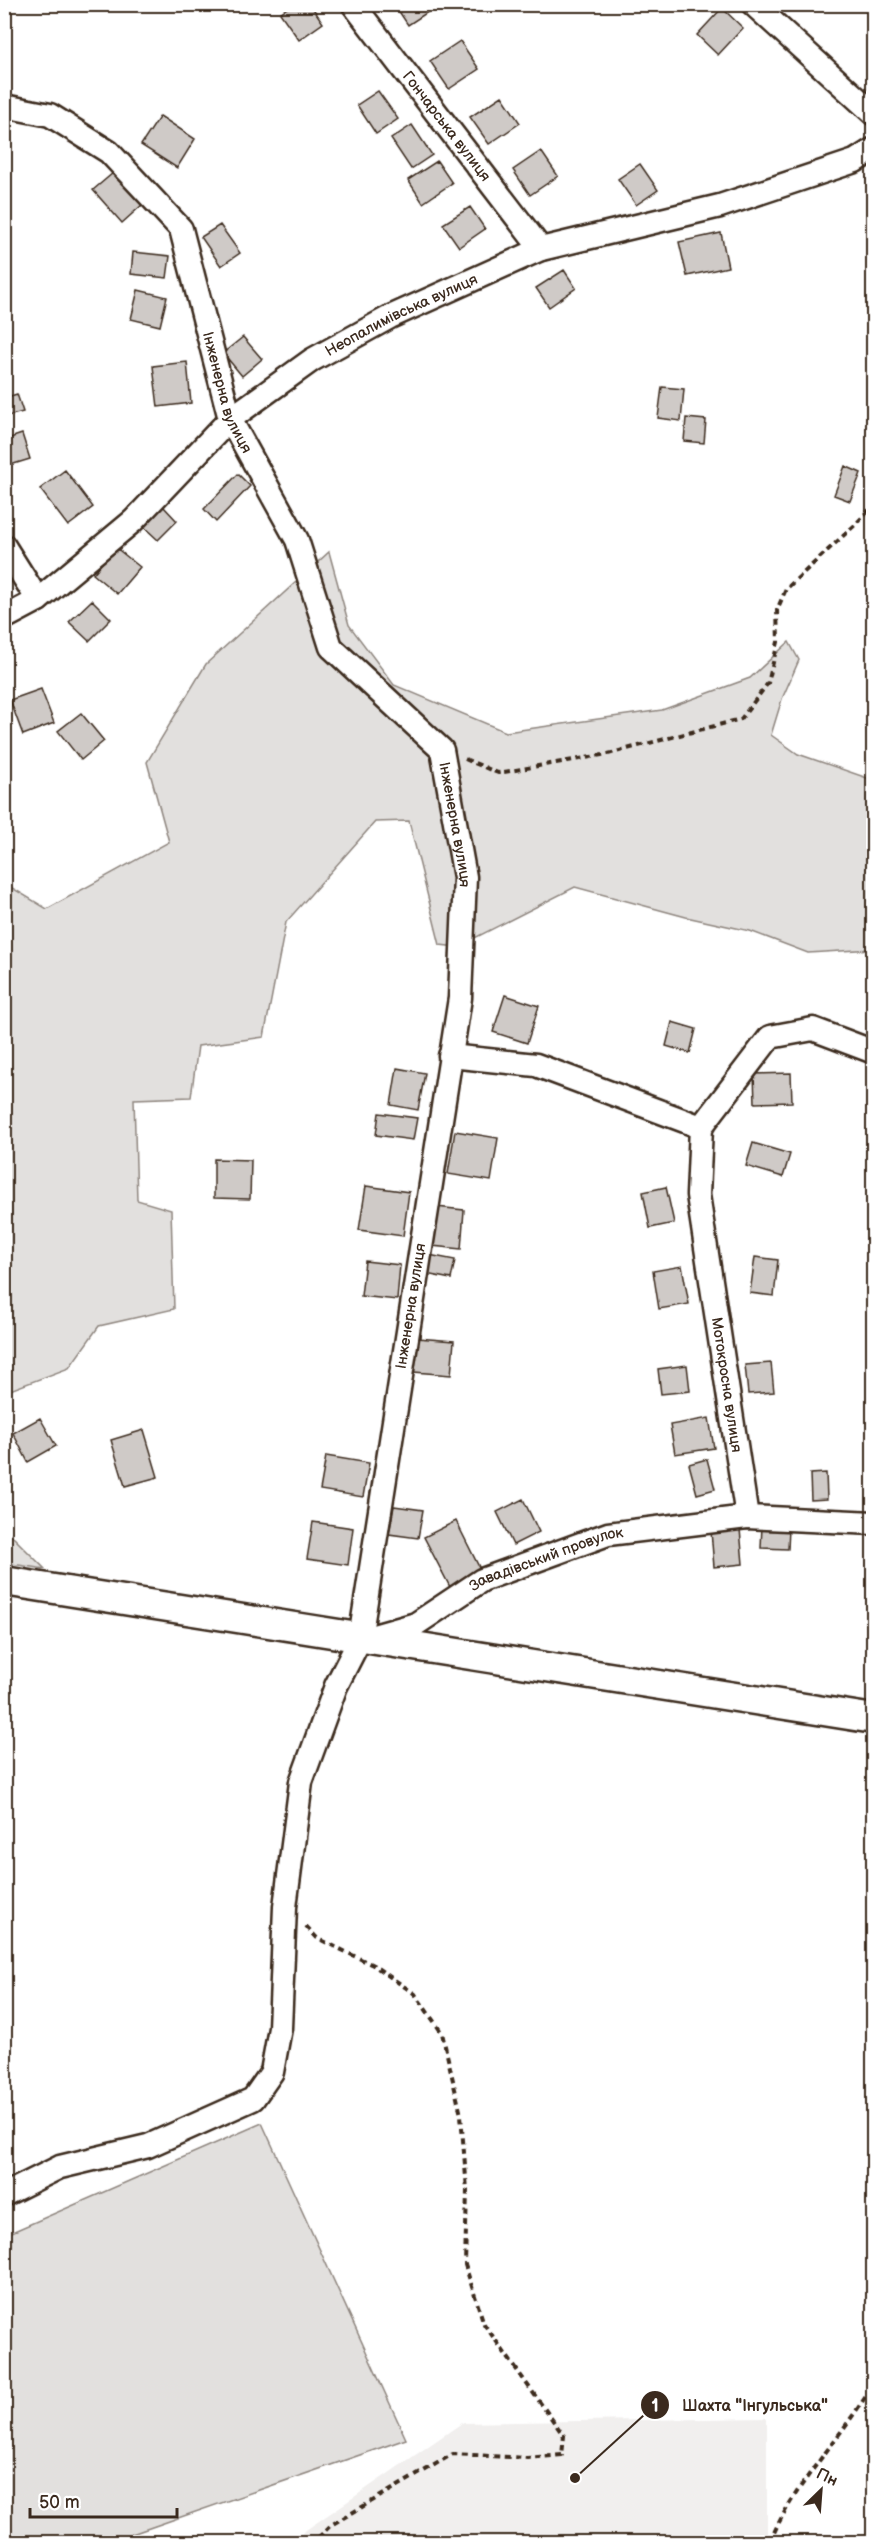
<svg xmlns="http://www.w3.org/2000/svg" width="878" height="2547" viewBox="0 0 878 2547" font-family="'Balsamiq Sans',sans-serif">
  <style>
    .built { fill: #f1efee }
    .green { fill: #e2e0de; stroke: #8e857e; stroke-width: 1.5 }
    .building { fill: #cfcac7; stroke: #3b2a1e; stroke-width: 1.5 }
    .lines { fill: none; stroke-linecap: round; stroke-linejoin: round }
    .minor-casing { stroke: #3b2a1e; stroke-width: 27 }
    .major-casing { stroke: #3b2a1e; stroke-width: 33 }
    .path { stroke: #3b2a1e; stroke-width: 4; stroke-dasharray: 6 4.5; stroke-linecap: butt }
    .minor { stroke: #fff; stroke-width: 22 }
    .major { stroke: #fff; stroke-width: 28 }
    .labels { text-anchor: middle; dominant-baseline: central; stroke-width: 4.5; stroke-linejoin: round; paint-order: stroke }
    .street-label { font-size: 15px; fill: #3b2a1e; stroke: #fff }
    .leader { fill: none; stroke: #3b2a1e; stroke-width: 2 }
    .callout-dot { fill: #3b2a1e; stroke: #fff; stroke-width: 2 }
    .mark-label { font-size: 18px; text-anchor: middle; font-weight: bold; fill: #fff }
    .callout-label { font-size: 16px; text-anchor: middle; font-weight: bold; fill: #3b2a1e; stroke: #fff; stroke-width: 4.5; stroke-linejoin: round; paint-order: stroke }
  </style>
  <rect width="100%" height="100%" fill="#fff"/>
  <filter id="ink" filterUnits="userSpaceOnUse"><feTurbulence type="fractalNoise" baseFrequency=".0167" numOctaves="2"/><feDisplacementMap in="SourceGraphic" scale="12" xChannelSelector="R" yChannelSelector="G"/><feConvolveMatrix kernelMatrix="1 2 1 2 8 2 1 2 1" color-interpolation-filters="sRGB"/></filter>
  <g filter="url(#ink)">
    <path class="built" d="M767 2418V2542H296L303 2532 462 2423Z"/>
    <path class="green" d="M329 552 349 625 394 685 506 732 662 710 750 678 789 642 799 660 782 699 771 735 798 754 873 780V949L808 953 750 931 686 917 575 887 457 947 440 945 409 821 375 822 286 922 264 1037 198 1046 191 1097 134 1099 137 1200 171 1210 174 1309 99 1326 69 1368 5 1392 4 883 47 909 169 842 147 762 206 664Z
      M4 1529H5L45 1569 5 1563Z
      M262 2123 406 2439 132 2534 137 2542H5V2235Z"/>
    <path class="building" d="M293 4H310L323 23 299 40 280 13Z
      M394 4H436L437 6 408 25Z
      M722 8 743 28 718 55 697 35Z
      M460 41 479 69 449 89 430 61Z
      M378 91 398 119 376 134 357 105Z
      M502 96 520 123 489 144 470 117Z
      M160 116 195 139 177 168 141 145Z
      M412 125 432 155 411 169 391 139Z
      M541 151 558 176 530 195 513 170Z
      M437 161 452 183 423 203 408 180Z
      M640 164 658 190 636 205 618 179Z
      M113 173 142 205 122 223 93 190Z
      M470 207 485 229 459 247 443 224Z
      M220 225 240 253 221 266 201 237Z
      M721 233 728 267 687 276 679 242Z
      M133 252 170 256 167 278 131 274Z
      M564 270 576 288 549 307 536 288Z
      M138 290 167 297 160 326 131 319Z
      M243 337 262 359 242 376 223 353Z
      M187 362 191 403 158 407 153 366Z
      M662 387 684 389 681 421 658 418Z
      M17 394 23 412 4 417V398Z
      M686 418 706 420 704 443 684 441Z
      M22 434 30 459 4 467V440Z
      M845 466 861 473 850 501 834 495Z
      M65 470 93 507 68 526 40 489Z
      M238 474 250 486 216 522 204 509Z
      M163 506 177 521 158 540 143 526Z
      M115 547 140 567 117 594 93 574Z
      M92 600 111 619 89 641 69 622Z
      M41 689 54 723 23 735 10 700Z
      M81 713 104 741 81 760 58 731Z
      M505 995 539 1006 527 1043 493 1032Z
      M672 1022 696 1029 690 1053 666 1046Z
      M397 1068 425 1073 418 1110 391 1105Z
      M791 1073 792 1102 755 1103 754 1074Z
      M379 1113 417 1118 413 1140 376 1135Z
      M455 1131 498 1138 491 1181 448 1174Z
      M753 1143 790 1154 783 1177 746 1166Z
      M214 1159 251 1160 250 1199 214 1198Z
      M366 1186 409 1192 403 1236 359 1230Z
      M666 1187 674 1223 650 1228 643 1192Z
      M436 1207 464 1210 461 1249 432 1246Z
      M429 1255 455 1260 451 1279 426 1274Z
      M755 1257 778 1260 774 1296 750 1293Z
      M365 1261 400 1265 397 1300 361 1296Z
      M682 1266 689 1304 659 1309 653 1271Z
      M417 1338 454 1341 451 1375 414 1372Z
      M771 1363 774 1392 748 1394 745 1365Z
      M687 1365 690 1391 661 1394 658 1369Z
      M40 1418 56 1446 28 1462 13 1433Z
      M709 1418 714 1448 675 1454 670 1425Z
      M144 1430 158 1477 125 1486 111 1440Z
      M326 1456 369 1463 363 1497 320 1490Z
      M707 1459 715 1489 697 1494 689 1464Z
      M826 1473 827 1499 811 1500 810 1474Z
      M523 1499 539 1532 513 1545 497 1512Z
      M394 1506 423 1510 418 1538 389 1534Z
      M456 1521 481 1571 450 1587 424 1537Z
      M313 1522 353 1528 348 1565 307 1559Z
      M762 1526 789 1528 788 1549 761 1548Z
      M740 1529 743 1564 714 1567 711 1531Z"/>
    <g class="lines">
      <g class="minor-casing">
        <g id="minor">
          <path id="s1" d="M353 4 541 249"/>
          <path d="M753 4 874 114"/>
          <path id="s2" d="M4 106 50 115 109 152 181 229 230 419 297 540 331 647 442 750 465 877 460 998 360 1639 336 1686 301 1782 285 1907 280 2028 272 2072 253 2099 148 2146 60 2167 4 2195"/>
          <path d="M4 546 38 600"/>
          <path id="s3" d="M4 618 38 600 133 521 230 419 312 360 390 317 541 249 720 206 855 161 874 149"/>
          <path d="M450 1056 536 1065 701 1127 770 1037 813 1029 874 1052"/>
          <path id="s4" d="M701 1127 698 1195 747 1517 874 1523"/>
          <path id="s5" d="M370 1637 416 1624 482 1580 608 1534 747 1517"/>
        </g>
      </g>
      <g class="major-casing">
        <path id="major" d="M4 1581 874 1719"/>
      </g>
      <path class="path" d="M465 759 498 773 608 754 741 719 768 683 778 642 777 610 786 589 856 524 874 504
        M306 1926 317 1938 373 1965 415 1994 442 2033 461 2115 467 2190 465 2265 484 2324 564 2436 562 2455 527 2458 453 2454 331 2525 314 2542
        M770 2542C794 2483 842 2438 874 2383"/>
      <use href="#minor" class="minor"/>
      <use href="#major" class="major"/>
    </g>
  </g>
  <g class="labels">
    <g class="street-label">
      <text stroke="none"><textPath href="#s1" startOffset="154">Гончарська вулиця</textPath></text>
      <text stroke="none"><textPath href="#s3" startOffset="504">Неопалимівська вулиця</textPath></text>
      <text stroke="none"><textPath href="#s2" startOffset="392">Інженерна вулиця</textPath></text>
      <text stroke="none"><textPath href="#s2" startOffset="896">Інженерна вулиця</textPath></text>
      <text transform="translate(411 1306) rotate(-81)">Інженерна вулиця</text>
      <text stroke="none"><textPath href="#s4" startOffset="260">Мотокросна вулиця</textPath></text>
      <text stroke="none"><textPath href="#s5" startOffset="195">Завадівський провулок</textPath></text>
    </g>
  </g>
  <path class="leader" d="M575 2478L655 2405"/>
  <g class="callout-dot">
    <circle cx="575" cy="2478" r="6"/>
    <circle cx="655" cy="2405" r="15"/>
  </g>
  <g class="mark-label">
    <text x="655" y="2412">1</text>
  </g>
  <g class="callout-label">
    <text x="755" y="2411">Шахта "Інгульська"</text>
  </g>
  <rect width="878" height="2547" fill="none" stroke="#fff" stroke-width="24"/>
  <rect x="12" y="12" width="854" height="2523" fill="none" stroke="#3b2a1e" stroke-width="2" filter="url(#ink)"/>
  <g transform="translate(821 2490) rotate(25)" stroke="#ffffff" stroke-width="4.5" paint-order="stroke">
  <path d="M0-4.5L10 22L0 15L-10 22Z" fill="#3b2a1e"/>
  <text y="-9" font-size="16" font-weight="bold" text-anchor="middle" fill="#3b2a1e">Пн</text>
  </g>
  <path d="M30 2508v9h147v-9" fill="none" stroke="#3b2a1e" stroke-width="3"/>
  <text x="39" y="2508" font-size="18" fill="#3b2a1e" stroke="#ffffff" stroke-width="4.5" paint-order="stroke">50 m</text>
</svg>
